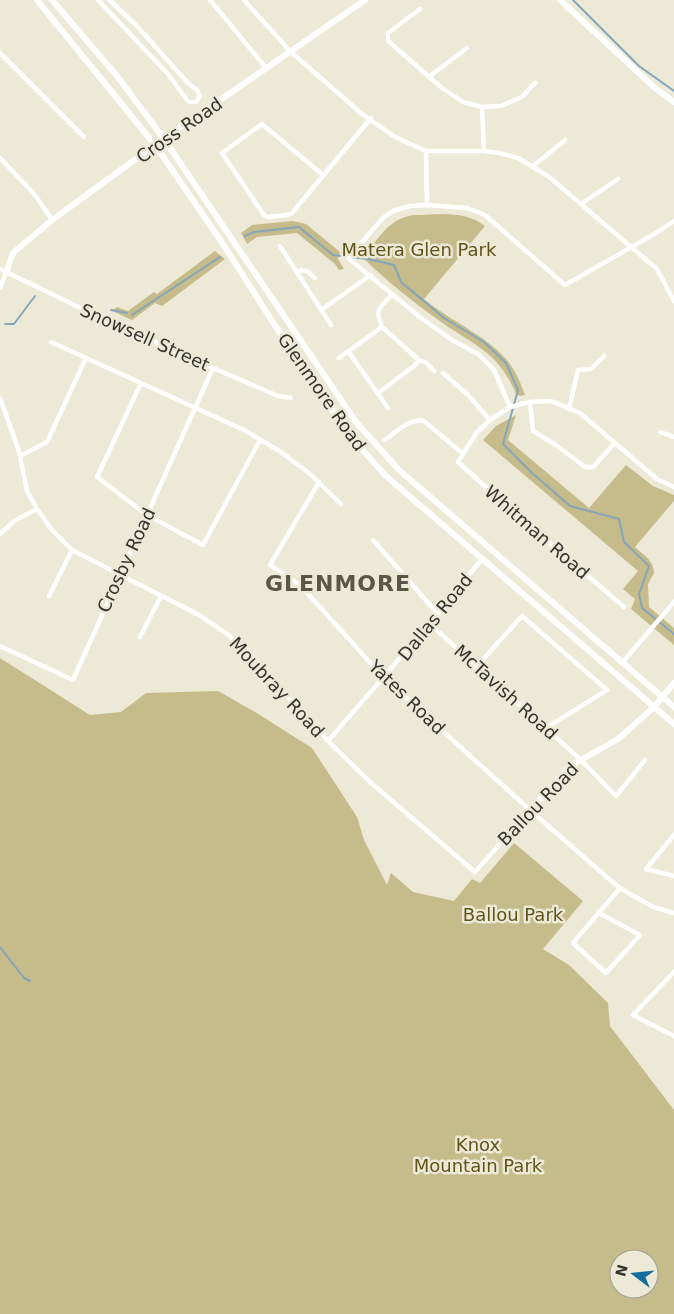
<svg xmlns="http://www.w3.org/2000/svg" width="674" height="1314" viewBox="0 0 674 1314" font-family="'DejaVu Sans',sans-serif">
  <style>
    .green { fill: #c5bb8b; fill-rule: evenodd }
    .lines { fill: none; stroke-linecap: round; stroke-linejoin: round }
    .stream { stroke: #85a6bb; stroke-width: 2 }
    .street { stroke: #fff; stroke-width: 4.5 }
    .secondary { stroke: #fff; stroke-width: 6 }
    .labels { text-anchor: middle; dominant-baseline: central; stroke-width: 5; stroke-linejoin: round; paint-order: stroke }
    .street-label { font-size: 18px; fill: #34332c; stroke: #ede9d7 }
    .park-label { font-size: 18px; fill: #5f541a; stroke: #ede9d7 }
    .district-label { font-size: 22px; font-weight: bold; letter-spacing: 1px; fill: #5a5747; stroke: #ede9d7 }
  </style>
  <rect width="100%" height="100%" fill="#ede9d7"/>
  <path class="green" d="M415 215C439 215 465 210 485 226L424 299C450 321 490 337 510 364 517 374 521 384 525 395L520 396 516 394C498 350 472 345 437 319 412 301 387 281 365 260V255C379 237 391 217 415 215Z
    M293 221 306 224 340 252 338 259 344 269 339 270 335 264 297 233 257 237 247 244 241 233 252 225Z
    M215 251 225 259 162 306 155 303 132 320 112 311 117 307 128 311 154 292 157 294Z
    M516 415 508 440 589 508 626 465 653 486 674 495V501L635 547C644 555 654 561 654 573L648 584 649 607 674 628V645L631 609 635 599 623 589 638 571 483 440 496 426Z
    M0 658 90 715 121 712 146 693 218 691 255 712 312 748 357 817 364 840 387 885 391 873 413 892 454 901 472 879 480 883 514 843 583 901 543 949 569 965 608 1003 610 1026 674 1110V1314H0ZM619 1259H649V1289H619Z"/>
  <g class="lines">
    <path class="stream" d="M573 0 639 66 674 91
      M245 236 254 232 299 227 333 255 368 259 394 265 401 282 444 318 484 342 506 363 518 390 503 444 531 472 570 506 619 519 624 542 649 566 639 594 642 608 674 634
      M111 310 127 313
      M132 315 220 257
      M5 324H14L35 296
      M0 947 24 978 30 981"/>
    <path class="street" d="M98 0 168 74 187 100 190 102H196L200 96 197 90 188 83 134 23 109 0
      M210 0 267 69
      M244 0 291 52 362 114 395 137 426 151H484L499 153 518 158 548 176 657 269 674 301
      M420 9 388 33V41L442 88 463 102 482 107 501 106 522 97 535 83
      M0 53 84 137
      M430 76 467 48
      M482 107 484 151
      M426 151 427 205
      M0 158 35 195 52 220
      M533 166 565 140
      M323 175 262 124 222 153 264 215 268 217 287 215 292 213 366 124 371 118
      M581 204 618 179
      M280 246 331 325
      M0 269 93 314 213 368 278 396 291 398
      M297 273 301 270 307 271 315 278
      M0 288 6 273
      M321 310 371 275
      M382 327C374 307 380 309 392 294
      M51 342 244 430 281 452 309 473 341 504
      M348 351 388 408
      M339 358 382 327 419 360
      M443 373 468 395 490 420
      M141 383 97 477 147 515 203 545 260 440
      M378 393 414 366 419 360 427 363 434 371
      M0 398 19 451 27 491 37 509 52 530 72 550 199 615 230 636 257 663 328 741 370 782 475 872 530 810
      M530 402 533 431 556 445 585 467H593L615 443
      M510 407 494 370 478 354 452 340 421 318 348 258 383 218 393 211 410 206 427 205 467 208 485 215 565 285 656 233 674 221
      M569 409 578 370 591 369 604 356
      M660 432 674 437
      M385 440C396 432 409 418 424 421L462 453
      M20 456 47 442 86 358
      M319 482 270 565 300 585 384 678 530 810 602 873 620 888 653 907 674 913
      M0 534 14 521 37 509
      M373 540 438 614
      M49 596 72 550
      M624 607 510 509 458 462 477 432 490 420 510 407 530 402 551 401 580 413 657 479 674 487
      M430 624 581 760 616 796 645 760
      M140 637 161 596
      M0 646 73 680 213 368
      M622 663 674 602
      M477 666 522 616 607 690 546 728
      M328 741 438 614 481 560
      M674 835 646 869 674 876
      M599 913 640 935 606 973 573 943 620 888
      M674 972 633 1015 674 1036"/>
    <path class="secondary" d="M37 0 155 145 223 244 274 324 350 436 386 476 674 724
      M52 0 117 76 164 139 356 422 399 470 674 707
      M560 0 655 88 674 102
      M6 273 13 253 52 220 155 145 365 0
      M530 810 570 766 618 739 654 707 674 683"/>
  </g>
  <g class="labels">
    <g class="street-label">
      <text transform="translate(179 130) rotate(-35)">Cross Road</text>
      <text transform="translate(145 337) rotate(24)">Snowsell Street</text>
      <text transform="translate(322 392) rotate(55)">Glenmore Road</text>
      <text transform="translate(537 532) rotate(41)">Whitman Road</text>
      <text transform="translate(126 560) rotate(-65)">Crosby Road</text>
      <text transform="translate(435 617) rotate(-51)">Dallas Road</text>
      <text transform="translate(277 687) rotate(47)">Moubray Road</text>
      <text transform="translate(506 692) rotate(42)">McTavish Road</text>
      <text transform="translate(407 697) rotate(44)">Yates Road</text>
      <text transform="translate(538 804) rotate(-46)">Ballou Road</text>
    </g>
    <g class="park-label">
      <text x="419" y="249">Matera Glen Park</text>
      <text x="513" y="914">Ballou Park</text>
      <text x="478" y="1144">Knox<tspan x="478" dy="21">Mountain Park</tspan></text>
    </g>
    <g class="district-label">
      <text x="338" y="583">GLENMORE</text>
    </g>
  </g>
  <g transform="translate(634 1274) rotate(286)"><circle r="24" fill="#ede9d7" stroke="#a3a093"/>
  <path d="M0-4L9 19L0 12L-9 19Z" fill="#116e9d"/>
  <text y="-8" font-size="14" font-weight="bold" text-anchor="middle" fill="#34332c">N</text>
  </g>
</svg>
